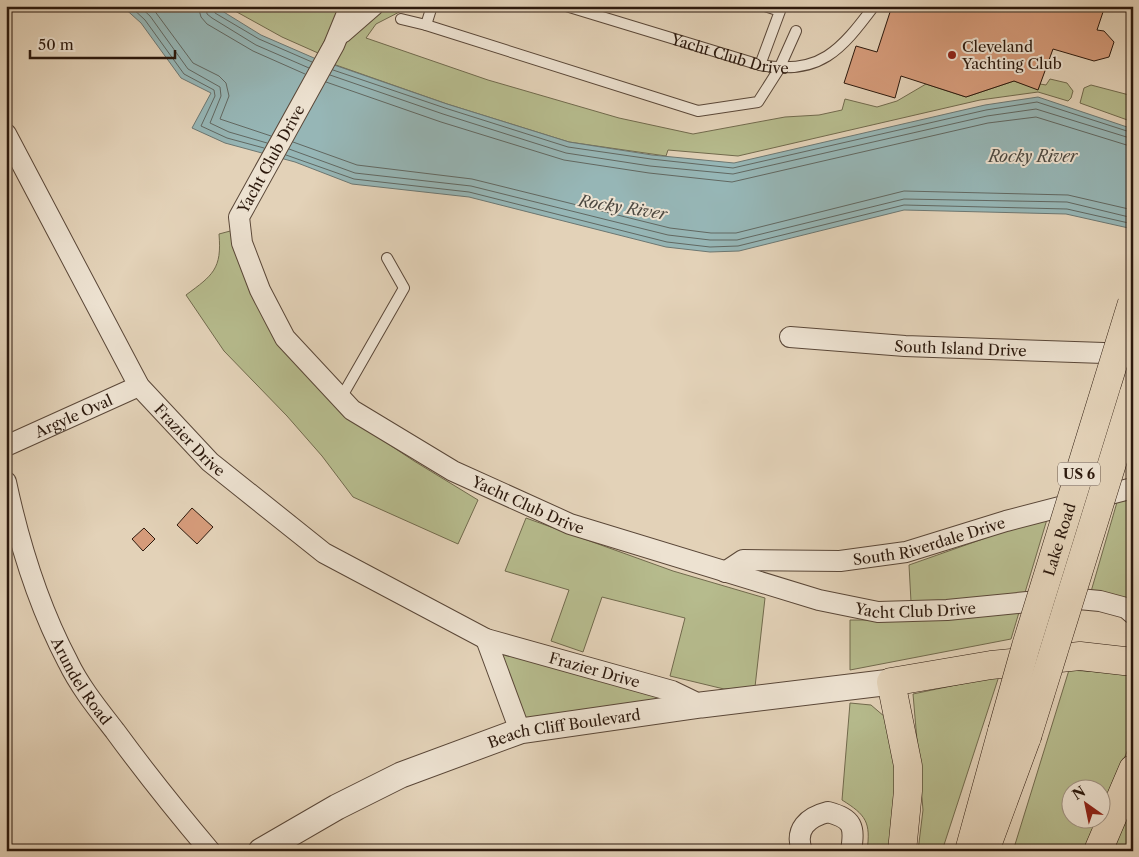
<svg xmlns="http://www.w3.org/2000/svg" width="1139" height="857" viewBox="0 0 1139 857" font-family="'Libre Caslon Text',serif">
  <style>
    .green { fill: #b6bb8d; stroke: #716a4d }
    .water { fill: #96b6b6; stroke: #6c7772 }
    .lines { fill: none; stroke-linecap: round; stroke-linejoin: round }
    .shore { stroke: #616862; stroke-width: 1 }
    .building { fill: #d59b7a; stroke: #2c190d }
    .service-casing { stroke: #5a4738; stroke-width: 12 }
    .minor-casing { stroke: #5a4738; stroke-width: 22 }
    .tertiary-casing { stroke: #5a4738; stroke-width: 27 }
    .primary-casing { stroke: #2c190d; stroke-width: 29 }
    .service { stroke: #ede2d1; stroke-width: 10 }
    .minor { stroke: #ede2d1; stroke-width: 20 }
    .tertiary { stroke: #ede2d1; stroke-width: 25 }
    .primary { stroke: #e3d2b8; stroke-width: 28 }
    .primary-bridge-casing { stroke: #2c190d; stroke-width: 29; stroke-linecap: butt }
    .primary-bridge { stroke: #e3d2b8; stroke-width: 28 }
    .poi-dot { fill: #8f2418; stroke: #ede2d1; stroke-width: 2 }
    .labels { text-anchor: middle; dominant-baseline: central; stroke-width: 4; stroke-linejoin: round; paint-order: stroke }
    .shield { fill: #ede2d1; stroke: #665548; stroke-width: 1 }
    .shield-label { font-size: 14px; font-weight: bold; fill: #2c190d }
    .poi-label { font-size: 15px; fill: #2c190d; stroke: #ede2d1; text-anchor: start }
    .street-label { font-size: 15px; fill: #2c190d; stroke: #ede2d1 }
    .water-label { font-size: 16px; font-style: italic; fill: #4c4840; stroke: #ede2d1 }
  </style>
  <rect width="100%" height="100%" fill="#e3d2b8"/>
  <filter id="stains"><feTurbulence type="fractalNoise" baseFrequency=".004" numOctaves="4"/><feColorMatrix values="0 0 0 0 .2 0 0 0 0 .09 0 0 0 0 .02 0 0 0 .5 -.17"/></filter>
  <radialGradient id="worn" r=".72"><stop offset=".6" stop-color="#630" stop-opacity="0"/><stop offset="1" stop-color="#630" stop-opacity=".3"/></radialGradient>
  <path class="green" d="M226 6H343L318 53 282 37Z
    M383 6H411L376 24 366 38 488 80 619 118 693 134 785 117 819 115 842 110 845 99 877 107 897 101 926 84 966 97 1014 81 1038 89 1040 84 1046 85 1050 79 1067 83 1073 91 1071 98 1068 101 1038 92 980 100 738 156 668 150 666 156 569 142 447 104 333 64C347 40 359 21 383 6Z
    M1091 85 1133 96V122L1080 103 1084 88Z
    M234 230 248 278 348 417 414 461 478 500 458 544 353 497 322 456 287 416 224 351 186 295C213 275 222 269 219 234Z
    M1122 485 1133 510V610L1090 595Z
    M1048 516 1011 639 850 670V620H912L909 565Z
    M526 518 673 571 765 598 755 687 724 689 670 676 685 618 602 597 583 652 551 641 569 590 505 571Z
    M486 639 701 705 520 731Z
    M1069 670 1133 674V737L1102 813V790H1072V820H1099L1086 851H1013Z
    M999 676 942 851H918L923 810 913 694Z
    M850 703 871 705 885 717 901 760 891 851H867C871 822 866 815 842 800Z
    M1133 800V851H1112Z"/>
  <path class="water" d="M122 6H214L261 35 314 58 447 104 569 142 652 155 734 163 985 105 1038 97 1133 129V229L1066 214 904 210 739 251 710 252 666 247 469 197 352 184 295 162 225 143 192 128 211 93 181 78 141 23Z"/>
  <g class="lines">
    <path class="shore" d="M130 6 145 20 184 74 214 90 215 96 201 126 227 138 264 148
      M139 6 150 16 188 69 220 87 221 96 210 123 229 132 267 143
      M151 6 193 63 219 76 226 83 229 96 220 119 271 136
      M198 6 201 17 207 24 253 51 305 74
      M206 6 207 14 212 18 256 45 309 68
      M212 6 215 13 259 39 312 62
      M333 70 445 108 568 147 651 159 733 168 986 110 1037 102 1133 133
      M330 75 443 114 566 153 650 166 733 174 987 116 1036 109 1133 139
      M326 82 441 122 564 160 649 173 732 182 988 123 1036 117 1133 147
      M293 142 357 165 472 179 670 228 711 233H736L904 191 1068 195 1133 210
      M289 149 355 173 471 186 668 235 710 240H737L904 199 1067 202 1133 218
      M286 155 354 179 469 192 667 242 710 247 738 246 904 205 1067 209 1133 224"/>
  </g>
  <path class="building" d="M892 6H1105L1097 30 1104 31 1114 42 1109 57 1094 61 1053 49 1038 90 1014 81 966 97 901 76 895 98 844 83 856 46 877 52Z
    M192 508 213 527 197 544 177 525Z
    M144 528 155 539 143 551 132 539Z"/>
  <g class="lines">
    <g class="service-casing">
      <g id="service">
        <path id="s1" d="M566 6 760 65C820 76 841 50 874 6"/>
        <path d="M401 19 426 25 432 6"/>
        <path d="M426 25 698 111 758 102 779 69 796 31"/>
        <path d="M760 65 780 11 765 6"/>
        <path d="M341 398 404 288 387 258"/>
      </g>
    </g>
    <g class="minor-casing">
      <g id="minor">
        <path id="s2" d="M350 6 334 45 239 217 242 243 260 290 285 338 352 410 453 471 570 524 819 600 878 612 947 610 1068 598 1100 601 1126 608 1133 614"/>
        <path d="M342 33 373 6"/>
        <path id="s3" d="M6 134 139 386 210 462 324 553 486 639 672 691 701 705"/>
        <path id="s4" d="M790 337 905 346 1133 354"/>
        <path id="s5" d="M6 446 139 386"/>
        <path id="s6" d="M6 482C19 543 39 607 68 662 80 687 98 709 115 731 145 772 177 812 210 851"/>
        <path id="s7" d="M725 572 743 560 840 561 906 552 1006 521 1133 488"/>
        <path d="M486 639 520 731"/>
        <path d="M802 851C794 829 808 817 828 812 853 819 855 826 851 851"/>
      </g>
    </g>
    <g class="tertiary-casing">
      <g id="tertiary">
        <path id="s8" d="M261 851 337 807 401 775 520 731 701 705 891 682"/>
      </g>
    </g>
    <g class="primary-casing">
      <path id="primary" d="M902 851 908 791V766L891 682 991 665 1080 656 1133 662
        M969 851 1002 731
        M985 851 1027 737
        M1098 851 1133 769"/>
    </g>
    <use href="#service" class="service"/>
    <use href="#minor" class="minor"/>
    <use href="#tertiary" class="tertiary"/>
    <use href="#primary" class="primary"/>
    <g class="primary-bridge-casing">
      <g id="primary-bridge">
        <path id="s9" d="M1002 731 1026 646 1132 303"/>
        <path d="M1027 737 1133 396"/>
      </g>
    </g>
    <use href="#primary-bridge" class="primary-bridge"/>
  </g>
  <circle class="poi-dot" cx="952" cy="55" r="5"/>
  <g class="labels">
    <rect class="shield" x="1058" y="462.5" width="42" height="23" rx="4"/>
    <g class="shield-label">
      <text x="1079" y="474">US 6</text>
    </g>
    <g class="poi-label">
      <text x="962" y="46">Cleveland<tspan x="962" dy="17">Yachting Club</tspan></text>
    </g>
    <g class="street-label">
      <text stroke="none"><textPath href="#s1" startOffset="171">Yacht Club Drive</textPath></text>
      <text transform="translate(271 159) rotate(-61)">Yacht Club Drive</text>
      <text stroke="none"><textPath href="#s4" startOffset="171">South Island Drive</textPath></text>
      <text stroke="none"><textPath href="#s5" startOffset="74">Argyle Oval</textPath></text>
      <text stroke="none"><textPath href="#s3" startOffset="359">Frazier Drive</textPath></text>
      <text stroke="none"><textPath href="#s2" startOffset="668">Yacht Club Drive</textPath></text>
      <text stroke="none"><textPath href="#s7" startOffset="210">South Riverdale Drive</textPath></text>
      <text stroke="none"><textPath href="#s9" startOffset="200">Lake Road</textPath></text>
      <text stroke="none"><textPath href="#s2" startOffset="1072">Yacht Club Drive</textPath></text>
      <text stroke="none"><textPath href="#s3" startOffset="831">Frazier Drive</textPath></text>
      <text stroke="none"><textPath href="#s6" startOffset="214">Arundel Road</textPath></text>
      <text stroke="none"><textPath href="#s8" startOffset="330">Beach Cliff Boulevard</textPath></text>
    </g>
    <g class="water-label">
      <text x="1033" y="156">Rocky River</text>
      <text transform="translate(623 207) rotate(9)">Rocky River</text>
    </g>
  </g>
  <rect width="1139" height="857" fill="none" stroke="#e3d2b8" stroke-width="25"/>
  <rect x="8" y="8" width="1124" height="842" fill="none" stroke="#2c190d" stroke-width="2.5"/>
  <rect x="12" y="12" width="1114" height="832" fill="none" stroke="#2c190d"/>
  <g transform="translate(1086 804) rotate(327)"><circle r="24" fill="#ede2d1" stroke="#a09283"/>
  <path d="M0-4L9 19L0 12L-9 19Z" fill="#8f2418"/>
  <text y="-8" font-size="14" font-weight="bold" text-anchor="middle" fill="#2c190d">N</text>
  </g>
  <path d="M30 50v8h145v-8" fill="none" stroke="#2c190d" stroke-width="2.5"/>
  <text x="38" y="50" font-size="15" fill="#2c190d" stroke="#ede2d1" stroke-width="4" paint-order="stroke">50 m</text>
  <rect width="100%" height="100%" filter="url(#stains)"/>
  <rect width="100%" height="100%" fill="url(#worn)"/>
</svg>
